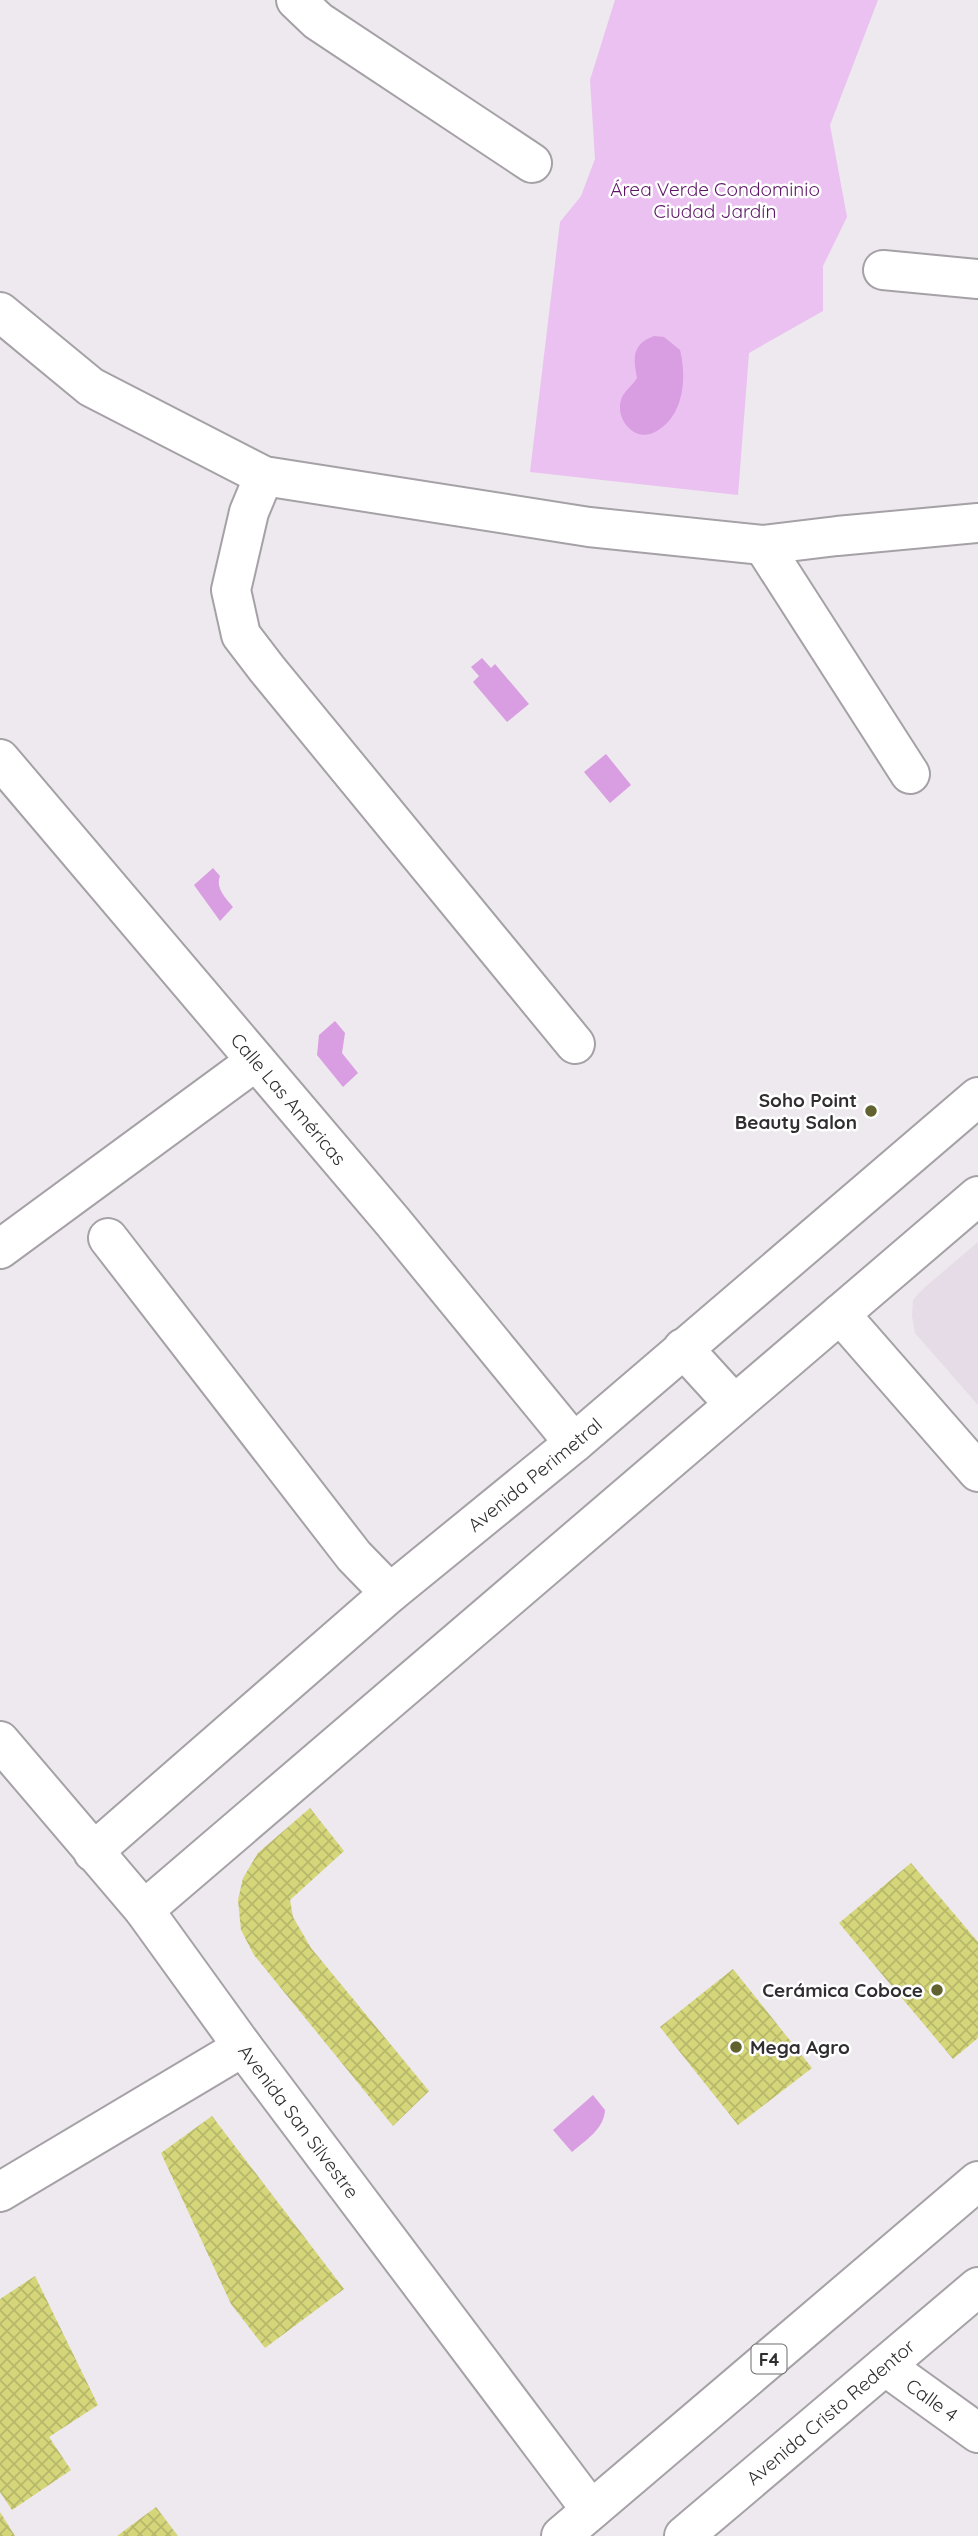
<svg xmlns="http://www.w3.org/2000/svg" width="978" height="2536" viewBox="0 0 978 2536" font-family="Quicksand,sans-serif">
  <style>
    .built { fill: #e6dce7 }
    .park { fill: #eac1f0 }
    .water { fill: #d99de1 }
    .building { fill: url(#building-cross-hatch) }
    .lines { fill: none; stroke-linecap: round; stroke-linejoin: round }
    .minor-casing { stroke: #a5a1a6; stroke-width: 42 }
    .tertiary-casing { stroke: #a5a1a6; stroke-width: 42 }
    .trunk-casing { stroke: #a5a1a6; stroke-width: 42 }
    .minor { stroke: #fff; stroke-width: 38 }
    .tertiary { stroke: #fff; stroke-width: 38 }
    .trunk { stroke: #fff; stroke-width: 38 }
    .poi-dot { fill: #61622f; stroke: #fff; stroke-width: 2.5 }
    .labels { text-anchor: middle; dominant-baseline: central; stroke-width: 5; stroke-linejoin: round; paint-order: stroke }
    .shield { fill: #fff; stroke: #6e6d6e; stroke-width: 2 }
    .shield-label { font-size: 18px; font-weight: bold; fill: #302e30 }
    .park-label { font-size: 19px; fill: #5e1568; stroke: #fff }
    .street-label { font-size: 19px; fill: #302e30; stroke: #fff }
    .poi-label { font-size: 19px; font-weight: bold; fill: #302e30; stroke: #fff; text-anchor: end }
  </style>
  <defs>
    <pattern id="building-cross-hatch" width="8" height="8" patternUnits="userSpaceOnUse" patternTransform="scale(1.75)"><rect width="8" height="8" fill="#d5d67a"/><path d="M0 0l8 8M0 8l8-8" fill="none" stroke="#b7b86a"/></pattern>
  </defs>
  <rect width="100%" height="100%" fill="#ede9ee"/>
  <path class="built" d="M978 1242V1405L915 1333 912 1316 913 1300 924 1288Z"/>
  <path class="park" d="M615 0H878L830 125 847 217 823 266V311L749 353 738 495 530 472 560 222 581 196 595 159 590 80Z"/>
  <path class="water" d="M654 336 664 337 680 350C687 378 684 417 655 432 635 443 615 419 621 400 623 392 633 385 637 378 633 358 632 344 654 336Z
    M482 658 491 668 495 664 529 704 507 722 473 682 479 676 471 667Z
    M606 754 631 785 610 803 584 772Z
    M213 868 220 876C215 888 226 898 233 907L220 921 194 885Z
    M335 1021 345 1033 342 1053 358 1073 343 1087 317 1055 319 1035Z
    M593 2095 605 2110C604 2129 586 2140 572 2152L553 2130Z"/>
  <path class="building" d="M310 1808 344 1851 290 1900 293 1917 311 1948 429 2091 393 2126 254 1955 241 1930 238 1900 243 1878 258 1853Z
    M911 1863 978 1942V2038L953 2059 839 1923Z
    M733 1969 812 2068 738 2125 660 2027Z
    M212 2116 344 2289 265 2348 231 2304 161 2153Z
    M35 2276 98 2405 49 2437 71 2470 12 2510 0 2492V2299Z
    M156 2507 178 2536H117Z
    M0 2512 15 2536H0Z"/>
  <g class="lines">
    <g class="minor-casing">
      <g id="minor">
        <path d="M296 0 318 21 532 163"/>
        <path d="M883 270 978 279"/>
        <path d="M0 312 91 387 264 476 589 527 763 545 837 536 978 523"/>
        <path d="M264 476 249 512 231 590 241 635 267 669 575 1044"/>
        <path d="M763 545 910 774"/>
        <path id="s1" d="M0 759 393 1222 574 1443"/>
        <path d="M108 1238 354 1556 390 1593"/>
        <path d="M0 1249 256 1061"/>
        <path d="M840 1314 978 1472"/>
        <path id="s2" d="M144 1910 243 2047 591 2510"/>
        <path d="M0 2192 243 2047"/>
        <path id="s3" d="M885 2366 978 2433"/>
      </g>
    </g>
    <g class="tertiary-casing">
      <g id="tertiary">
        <path d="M683 1348 734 1404"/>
        <path d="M0 1741 144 1910 978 1196"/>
        <path id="s4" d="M93 1852 390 1593 574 1443 978 1097"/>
      </g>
    </g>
    <g class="trunk-casing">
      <g id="trunk">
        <path d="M561 2536 978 2181"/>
        <path id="s5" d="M684 2536 978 2287"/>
      </g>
    </g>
    <use href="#minor" class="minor"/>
    <use href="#tertiary" class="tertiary"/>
    <use href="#trunk" class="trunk"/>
  </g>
  <g class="poi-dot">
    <circle cx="871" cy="1111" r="7"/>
    <circle cx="937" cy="1990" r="7"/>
    <circle cx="736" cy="2047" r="7"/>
  </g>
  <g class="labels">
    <rect class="shield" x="751.5" y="2344.5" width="35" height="29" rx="5"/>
    <g class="shield-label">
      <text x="769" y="2359">F4</text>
    </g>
    <g class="park-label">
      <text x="715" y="189">Área Verde Condominio<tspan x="715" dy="22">Ciudad Jardín</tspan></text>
    </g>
    <g class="street-label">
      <text stroke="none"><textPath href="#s1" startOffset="446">Calle Las Américas</textPath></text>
      <text stroke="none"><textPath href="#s4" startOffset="581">Avenida Perimetral</textPath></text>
      <text stroke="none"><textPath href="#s2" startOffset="262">Avenida San Silvestre</textPath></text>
      <text stroke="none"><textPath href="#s3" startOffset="58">Calle 4</textPath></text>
      <text stroke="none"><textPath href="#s5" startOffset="192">Avenida Cristo Redentor</textPath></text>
    </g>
    <g class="poi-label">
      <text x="857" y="1100">Soho Point<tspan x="857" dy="22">Beauty Salon</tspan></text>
      <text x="923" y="1990">Cerámica Coboce</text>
      <text x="750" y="2047" text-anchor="start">Mega Agro</text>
    </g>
  </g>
</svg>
